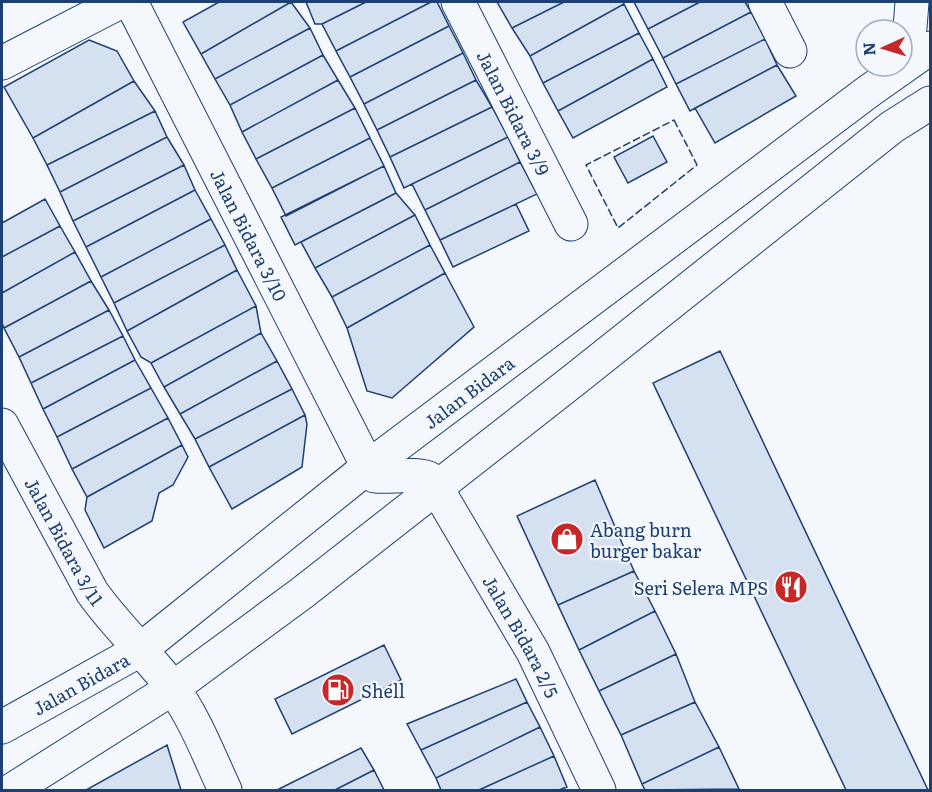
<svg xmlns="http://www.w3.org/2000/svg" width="932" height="792" viewBox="0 0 932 792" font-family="Literata,serif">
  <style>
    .building { fill: #d5e0f0; stroke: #1d3f73; stroke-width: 1.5 }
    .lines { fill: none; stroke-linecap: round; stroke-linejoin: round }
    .minor-casing { stroke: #1d3f73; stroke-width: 35 }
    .major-casing { stroke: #1d3f73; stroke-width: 35 }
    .minor { stroke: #f4f7fb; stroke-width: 33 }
    .major { stroke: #f4f7fb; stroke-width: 33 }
    .fence { stroke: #1d3f73; stroke-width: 1.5; stroke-dasharray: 8 3; stroke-linecap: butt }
    .labels { text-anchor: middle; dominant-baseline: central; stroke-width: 4.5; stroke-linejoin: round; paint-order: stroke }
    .street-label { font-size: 18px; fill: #1d3f73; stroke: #f4f7fb }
    .poi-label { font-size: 18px; fill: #1d3f73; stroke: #f4f7fb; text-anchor: start }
  </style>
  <rect width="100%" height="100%" fill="#f4f7fb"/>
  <path class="building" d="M219 2H291L201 54 183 22Z
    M291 2 310 28 215 79 201 54Z
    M306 2H366L322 24H315Z
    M366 2H431L336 51 322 24Z
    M431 2H437L449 26 350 77 336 51Z
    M497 2H564L512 28Z
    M564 2H623L624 4 530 56 512 28Z
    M634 2H700L648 29Z
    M700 2H745L751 12 663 58 648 29Z
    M624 4 639 33 543 83 530 56Z
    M751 12 765 39 676 84 663 58Z
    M449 26 463 53 364 104 350 77Z
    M310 28 323 55 230 105 215 79Z
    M639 33 653 59 558 111 543 83Z
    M765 39 777 65 690 111 676 84Z
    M89 40 117 51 134 81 33 138 4 87Z
    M463 53 476 80 377 130 364 104Z
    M323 55 338 80 242 132 230 105Z
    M653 59 667 87 573 138 558 111Z
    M777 65 796 96 715 143 695 108Z
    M338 80 355 108 256 159 242 132Z
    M476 80 492 107 390 157 377 130Z
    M134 81 155 111 47 165 33 138Z
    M492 107 508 137 404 188 390 157Z
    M355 108 370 138 272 188 256 159Z
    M155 111 167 137 60 192 47 165Z
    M653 136 667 162 628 183 614 157Z
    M167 137 184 165 73 221 60 192Z
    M508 137 520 162 425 210 412 184Z
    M370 138 384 166 286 216 272 188Z
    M520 162 537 194 440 240 425 210Z
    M184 165 195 190 86 247 73 221Z
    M384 166 396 193 295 245 281 217Z
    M195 190 211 219 101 277 86 247Z
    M396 193 415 215 315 268 301 242Z
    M45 199 60 226 2 257V223Z
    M516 204 529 231 453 267 440 240Z
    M415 215 430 245 332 297 315 268Z
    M211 219 225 245 114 303 101 277Z
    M60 226 75 252 2 293V257Z
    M225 245 237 270 127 331 114 303Z
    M430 245 445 273 347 328 332 297Z
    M75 252 91 281 4 328 2 323V293Z
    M237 270 256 306 151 363 141 357 127 331Z
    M445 273 474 327 392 398 367 391 347 328Z
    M91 281 109 310 19 357 4 328Z
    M256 306 261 333 164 387 151 363Z
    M109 310 123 336 31 383 19 357Z
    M261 333 277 361 180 414 164 387Z
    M123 336 135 360 43 409 31 383Z
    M720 351 928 790H846L653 383Z
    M135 360 151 388 57 437 43 409Z
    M277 361 292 389 195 439 180 414Z
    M151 388 168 418 72 469 57 437Z
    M292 389 305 415 209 467 195 439Z
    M305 415 307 424 302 467 232 509 209 467Z
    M168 418 182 445 87 497 72 469Z
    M182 445 188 457 173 485 159 493 152 521 104 548 85 510 87 497Z
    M595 480 634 571 558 605 517 516Z
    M634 571 655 611 579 650 558 605Z
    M655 611 676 654 599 691 579 650Z
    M384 645 401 680 292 734 275 699Z
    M676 654 695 702 621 735 599 691Z
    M516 679 527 702 421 750 407 724Z
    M527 702 540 727 436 778 421 750Z
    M695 702 719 747 642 784 621 735Z
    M540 727 554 756 479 790H441L436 778Z
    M167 745 181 790H86Z
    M719 747 739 789 645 790 642 784Z
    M361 748 374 770 335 790H277Z
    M554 756 567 787 559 790H479Z
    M374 770 384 790H335Z"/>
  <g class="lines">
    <g class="minor-casing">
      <g id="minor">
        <path id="s1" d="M131 2 368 467 375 476C389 478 419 472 430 479 433 481 434 484 436 487L533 652 599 790"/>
        <path id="s2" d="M458 2 571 224"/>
        <path d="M765 2 790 51"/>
        <path d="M2 63 120 2"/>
        <path id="s3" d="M2 425 92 592C116 626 147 654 172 687 195 718 209 756 225 790"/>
      </g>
    </g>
    <g class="major-casing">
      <g id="major">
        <path d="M902 47 910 28 912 2"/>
        <path id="s4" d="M2 727 140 650 368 467 869 91 930 48"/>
        <path d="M12 790 173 688 302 593 574 380 892 127 930 103"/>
      </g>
    </g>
    <use href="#minor" class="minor"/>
    <use href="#major" class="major"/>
    <path class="fence" d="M674 120 697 165 618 228 586 165Z"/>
  </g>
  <defs>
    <g id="shop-disc" transform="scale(1.725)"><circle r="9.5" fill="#c62828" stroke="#f4f7fb"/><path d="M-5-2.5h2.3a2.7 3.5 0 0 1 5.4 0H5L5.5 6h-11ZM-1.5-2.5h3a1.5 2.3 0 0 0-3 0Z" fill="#fff"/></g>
    <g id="restaurant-disc" transform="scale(1.725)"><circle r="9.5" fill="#c62828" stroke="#f4f7fb"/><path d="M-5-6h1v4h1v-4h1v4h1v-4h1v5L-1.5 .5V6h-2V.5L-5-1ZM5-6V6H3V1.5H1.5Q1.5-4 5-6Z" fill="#fff"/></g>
    <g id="fuel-disc" transform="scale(1.725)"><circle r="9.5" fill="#c62828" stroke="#f4f7fb"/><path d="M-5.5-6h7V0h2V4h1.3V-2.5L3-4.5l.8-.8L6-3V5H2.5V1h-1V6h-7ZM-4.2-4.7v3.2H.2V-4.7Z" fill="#fff"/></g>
  </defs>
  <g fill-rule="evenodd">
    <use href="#shop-disc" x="567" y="539"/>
    <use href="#restaurant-disc" x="791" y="587"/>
    <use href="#fuel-disc" x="338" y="690"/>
  </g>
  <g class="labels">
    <g class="street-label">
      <text stroke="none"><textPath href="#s2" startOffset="124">Jalan Bidara 3/9</textPath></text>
      <text stroke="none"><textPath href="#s1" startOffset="261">Jalan Bidara 3/10</textPath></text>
      <text stroke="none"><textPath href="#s4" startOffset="576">Jalan Bidara</textPath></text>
      <text stroke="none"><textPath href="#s3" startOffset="132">Jalan Bidara 3/11</textPath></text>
      <text stroke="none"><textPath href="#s1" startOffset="771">Jalan Bidara 2/5</textPath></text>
      <text stroke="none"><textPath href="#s4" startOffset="90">Jalan Bidara</textPath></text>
    </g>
    <g class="poi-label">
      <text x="590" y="529">Abang burn<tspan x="590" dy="21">burger bakar</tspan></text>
      <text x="768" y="587" text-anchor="end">Seri Selera MPS</text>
      <text x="361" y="690">Shell</text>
    </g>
  </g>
  <rect width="932" height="792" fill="none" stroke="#1d3f73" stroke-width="6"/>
  <g transform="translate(884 48) rotate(266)"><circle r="28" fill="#f4f7fb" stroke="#9eadc5" stroke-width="1.5"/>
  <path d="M0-4.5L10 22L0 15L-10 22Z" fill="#c62828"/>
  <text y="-9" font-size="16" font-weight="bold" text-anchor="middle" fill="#1d3f73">N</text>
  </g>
</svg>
